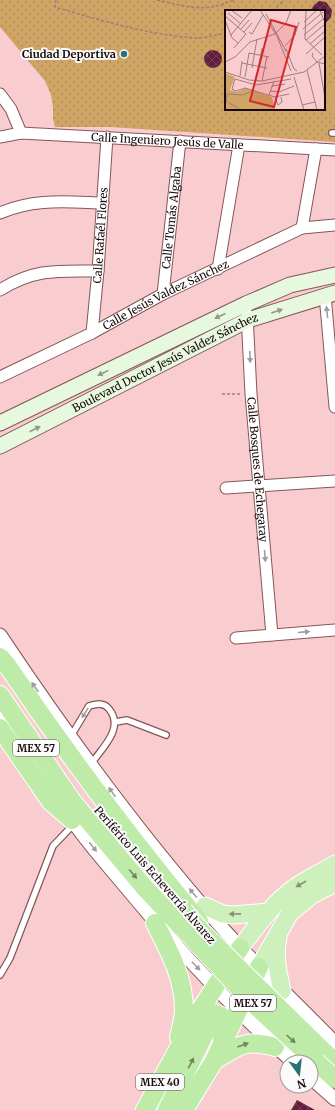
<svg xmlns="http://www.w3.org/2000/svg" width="335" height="1110" viewBox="0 0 335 1110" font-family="Merriweather,serif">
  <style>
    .park { fill: url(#park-dots); fill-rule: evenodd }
    .garden { fill: #cfa465 }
    .building { fill: url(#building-cross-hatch) }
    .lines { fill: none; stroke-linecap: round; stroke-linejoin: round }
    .service-casing { stroke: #845658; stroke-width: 8 }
    .minor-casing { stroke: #845658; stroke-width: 13 }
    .tertiary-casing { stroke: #845658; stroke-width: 15 }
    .secondary-casing { stroke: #845658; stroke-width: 17 }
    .primary-casing { stroke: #fff; stroke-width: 19 }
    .trunk-casing { stroke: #fff; stroke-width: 20 }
    .path { stroke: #9e7d7f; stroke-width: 1.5; stroke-dasharray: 3 2; stroke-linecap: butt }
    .service { stroke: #fff; stroke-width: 5.5 }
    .minor { stroke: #fff; stroke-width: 11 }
    .tertiary { stroke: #fff; stroke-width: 13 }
    .secondary { stroke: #e6f8de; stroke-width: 15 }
    .primary { stroke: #cef0bd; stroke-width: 17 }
    .trunk { stroke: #beeba7; stroke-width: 18 }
    .trunk-bridge-casing { stroke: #fff; stroke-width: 20; stroke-linecap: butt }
    .trunk-bridge { stroke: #beeba7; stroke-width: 18 }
    .oneway { fill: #949889 }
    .oneway2 { fill: #a39c9d }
    .oneway3 { fill: #748560 }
    .oneway4 { fill: #869375 }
    .poi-dot { fill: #277272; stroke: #fbfbfb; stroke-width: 1.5 }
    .labels { text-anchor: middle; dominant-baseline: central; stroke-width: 4; stroke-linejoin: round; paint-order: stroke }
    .shield { fill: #fbfbfb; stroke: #5d5152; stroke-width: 1 }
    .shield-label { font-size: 10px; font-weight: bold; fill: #190809 }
    .poi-label { font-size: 11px; font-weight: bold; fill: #190809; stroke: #fbfbfb; text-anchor: end }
    .street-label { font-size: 11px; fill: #190809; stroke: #fbfbfb }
    .inset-road { fill: none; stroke: #9f7e80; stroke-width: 1 }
    .view { fill: #d62828; fill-opacity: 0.15; stroke: #d62828; stroke-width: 2 }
    .inset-edge { fill: none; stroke: #190809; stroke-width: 2 }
  </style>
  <defs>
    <pattern id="park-dots" width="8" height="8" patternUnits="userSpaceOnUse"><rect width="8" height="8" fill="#cfa465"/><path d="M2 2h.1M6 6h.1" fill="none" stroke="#b18c56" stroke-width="1.8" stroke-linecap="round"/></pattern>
    <pattern id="building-cross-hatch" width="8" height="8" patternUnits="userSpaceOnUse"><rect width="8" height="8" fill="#621d3d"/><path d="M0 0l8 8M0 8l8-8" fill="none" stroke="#743b55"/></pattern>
  </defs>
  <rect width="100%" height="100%" fill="#f9cdcf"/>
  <path class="park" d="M0 0H335V142L110 127H55L53 119V107L51 95 45 81 0 27ZM226 11H324V109H226Z"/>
  <path class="garden" d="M335 83V118L331 119 328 84Z"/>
  <path class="building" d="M319 1 326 2 332 10 331 17 324 25V11H310L314 5Z
    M204 59a9 9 0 1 1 18 0a9 9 0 1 1-18 0Z
    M297 1100 315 1110H291Z"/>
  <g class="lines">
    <g class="service-casing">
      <path id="service" d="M332 133H335
        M116 722 127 720 166 735
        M71 736 89 706C97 704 104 702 109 709 125 728 102 748 91 764
        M0 975 10 958 53 846 74 824"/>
    </g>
    <g class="minor-casing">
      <g id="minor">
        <path d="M0 94 11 109 21 133"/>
        <path id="s1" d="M0 137 21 133 335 150"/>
        <path d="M0 213C34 198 67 202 103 203"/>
        <path d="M302 228 316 149"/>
        <path d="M218 269 239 145"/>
        <path d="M0 290C35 268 59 271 98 271"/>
        <path id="s2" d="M163 294 180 141"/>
        <path d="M325 295 335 407"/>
        <path id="s3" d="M247 314 251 394 272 635"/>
        <path id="s4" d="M92 333 98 271 107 137"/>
        <path id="s5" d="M0 377 92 333 163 294 302 228 335 225"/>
        <path d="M226 488 335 481"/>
        <path d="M236 638 335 630"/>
      </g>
    </g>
    <g class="tertiary-casing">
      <path id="tertiary" d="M0 635C66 734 136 830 215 920 253 963 295 1002 335 1043
        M3 715 33 761
        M67 813C84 839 105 862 125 886 177 949 232 1008 293 1062
        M311 1078 335 1099"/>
    </g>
    <g class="secondary-casing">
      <g id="secondary">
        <path d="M0 423 246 304 290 285 335 275"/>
        <path id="s6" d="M0 446 248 320 335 293"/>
      </g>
    </g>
    <g class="primary-casing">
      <path id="primary" d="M205 906 223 914 234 915 268 912
        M278 938C274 956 278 972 282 991
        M240 948C257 926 272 904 294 888 307 879 322 872 335 864
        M259 967 290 913 312 895 335 883"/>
    </g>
    <g class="trunk-casing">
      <path id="trunk" d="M0 657 7 665C67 754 131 839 199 921
        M0 695 72 801 144 887 176 921
        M0 728 51 802 72 820
        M155 923C169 951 184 977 184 1010 184 1018 181 1028 179 1037
        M195 1018 214 1013 221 1016 225 1023 222 1040
        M319 1047 335 1062
        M214 1061C240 1045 244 1039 275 1047
        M145 1110 195 1018 240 948
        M167 1110 209 1025
        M184 1110 214 1061 259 967"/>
    </g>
    <path class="path" d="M56 0 55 7C100 20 148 35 196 38 205 38 216 35 226 33
      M157 0C188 7 204 13 234 0
      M273 11 284 0
      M222 394H241"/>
    <use href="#service" class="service"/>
    <use href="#minor" class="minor"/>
    <use href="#tertiary" class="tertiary"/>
    <use href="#secondary" class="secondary"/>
    <use href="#primary" class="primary"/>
    <use href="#trunk" class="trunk"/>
    <g class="trunk-bridge-casing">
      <path id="trunk-bridge" d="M184 911 202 932 319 1047
        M176 921 258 1008 335 1079"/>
    </g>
    <use href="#trunk-bridge" class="trunk-bridge"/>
  </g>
  <defs><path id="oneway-solid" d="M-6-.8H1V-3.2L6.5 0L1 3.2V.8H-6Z"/></defs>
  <g class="oneway">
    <use href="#oneway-solid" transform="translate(277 311) rotate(-19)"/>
    <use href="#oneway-solid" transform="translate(220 316) rotate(155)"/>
    <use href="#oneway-solid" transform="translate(103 373) rotate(154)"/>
    <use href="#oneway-solid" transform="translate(35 429) rotate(-27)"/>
  </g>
  <g class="oneway2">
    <use href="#oneway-solid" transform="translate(327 312) rotate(-96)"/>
    <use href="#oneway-solid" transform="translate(250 357) rotate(88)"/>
    <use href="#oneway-solid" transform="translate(265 556) rotate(85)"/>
    <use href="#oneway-solid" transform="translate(304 632) rotate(-5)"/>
    <use href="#oneway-solid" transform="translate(35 687) rotate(-125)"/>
    <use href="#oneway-solid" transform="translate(85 713) rotate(122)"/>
    <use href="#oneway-solid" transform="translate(112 792) rotate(-126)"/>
    <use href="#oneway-solid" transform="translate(93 847) rotate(52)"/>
    <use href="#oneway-solid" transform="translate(193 893) rotate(-131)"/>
    <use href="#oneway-solid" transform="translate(196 966) rotate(46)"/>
  </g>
  <g class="oneway3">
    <use href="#oneway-solid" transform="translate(133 874) rotate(50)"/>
    <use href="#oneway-solid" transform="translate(291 1039) rotate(42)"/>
    <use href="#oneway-solid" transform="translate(243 1045) rotate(-20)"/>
    <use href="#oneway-solid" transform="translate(191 1063) rotate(-63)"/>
  </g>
  <g class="oneway4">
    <use href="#oneway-solid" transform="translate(301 884) rotate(150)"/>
    <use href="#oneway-solid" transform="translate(235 914) rotate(179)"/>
  </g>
  <circle class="poi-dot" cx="124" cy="54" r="4"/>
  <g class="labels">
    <g class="shield">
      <rect x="13" y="740" width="46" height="16" rx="3"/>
      <rect x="230" y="995" width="46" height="16" rx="3"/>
      <rect x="136" y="1074" width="48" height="16" rx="3"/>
    </g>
    <g class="shield-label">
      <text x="36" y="748">MEX 57</text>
      <text x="253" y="1003">MEX 57</text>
      <text x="160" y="1082">MEX 40</text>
    </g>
    <g class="poi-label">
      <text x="116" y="54">Ciudad Deportiva</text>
    </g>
    <g class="street-label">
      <text stroke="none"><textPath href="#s1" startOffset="168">Calle Ingeniero Jesús de Valle</textPath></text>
      <text stroke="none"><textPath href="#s2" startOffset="77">Calle Tomás Algaba</textPath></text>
      <text stroke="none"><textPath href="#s4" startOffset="98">Calle Rafaél Flores</textPath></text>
      <text stroke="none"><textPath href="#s5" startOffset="185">Calle Jesús Valdez Sánchez</textPath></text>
      <text stroke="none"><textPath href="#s6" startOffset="185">Boulevard Doctor Jesús Valdez Sánchez</textPath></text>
      <text stroke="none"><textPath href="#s3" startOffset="156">Calle Bosques de Echegaray</textPath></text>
      <text transform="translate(155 875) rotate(49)">Periférico Luis Echeverría Álvarez</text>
    </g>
  </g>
  <g transform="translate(225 10)">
    <rect width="100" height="100" fill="#f9cdcf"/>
    <path d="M21 78 47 87 50 100H0V82L6 80 12 82Z" fill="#cfa465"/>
    <path d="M0 63 10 67 4 82H0Z" fill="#cfa465"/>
    <path class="inset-road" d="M6 0 17 8M35 0 52 26 66 61M81 0 80 29 97 45M95 0 100 13M3 3 16 14M41 4 61 41M0 6 21 24 9 38M0 10 7 28 13 33M79 12 92 0M16 19 24 10M78 19 98 2M19 22 27 13M24 22 27 24 38 5M50 24 61 13 66 0M6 25 27 0M79 25 98 9M81 30 100 14M85 34 100 21M60 36 70 25 74 12M61 39 69 59 72 61M88 43 87 46 92 52 100 54M81 44 100 27M0 52 10 47 25 32 50 24M17 53 42 58M94 53 100 88M27 58 32 29M82 60 92 100M0 62 24 70 37 71 79 62 100 46M15 66 17 51M20 67 24 43 44 47M69 67 79 100M31 70 37 38M37 71 42 46M47 76 60 74M45 81 54 82 69 76M64 84 50 87 20 78 11 81 7 79 10 69 31 75 66 69M44 85 49 71M50 87 53 95 57 92 56 87M77 95 90 92M14 99 1 91 2 84 18 85 27 81"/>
    <path class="view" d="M46 10 71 17 49 97 25 91Z"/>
    <rect width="100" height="100" class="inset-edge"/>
  </g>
  <g transform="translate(299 1074) rotate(165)"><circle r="19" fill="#fbfbfb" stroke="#a19a9a"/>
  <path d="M0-3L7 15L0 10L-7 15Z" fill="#277272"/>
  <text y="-6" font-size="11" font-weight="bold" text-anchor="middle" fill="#190809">N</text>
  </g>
</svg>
